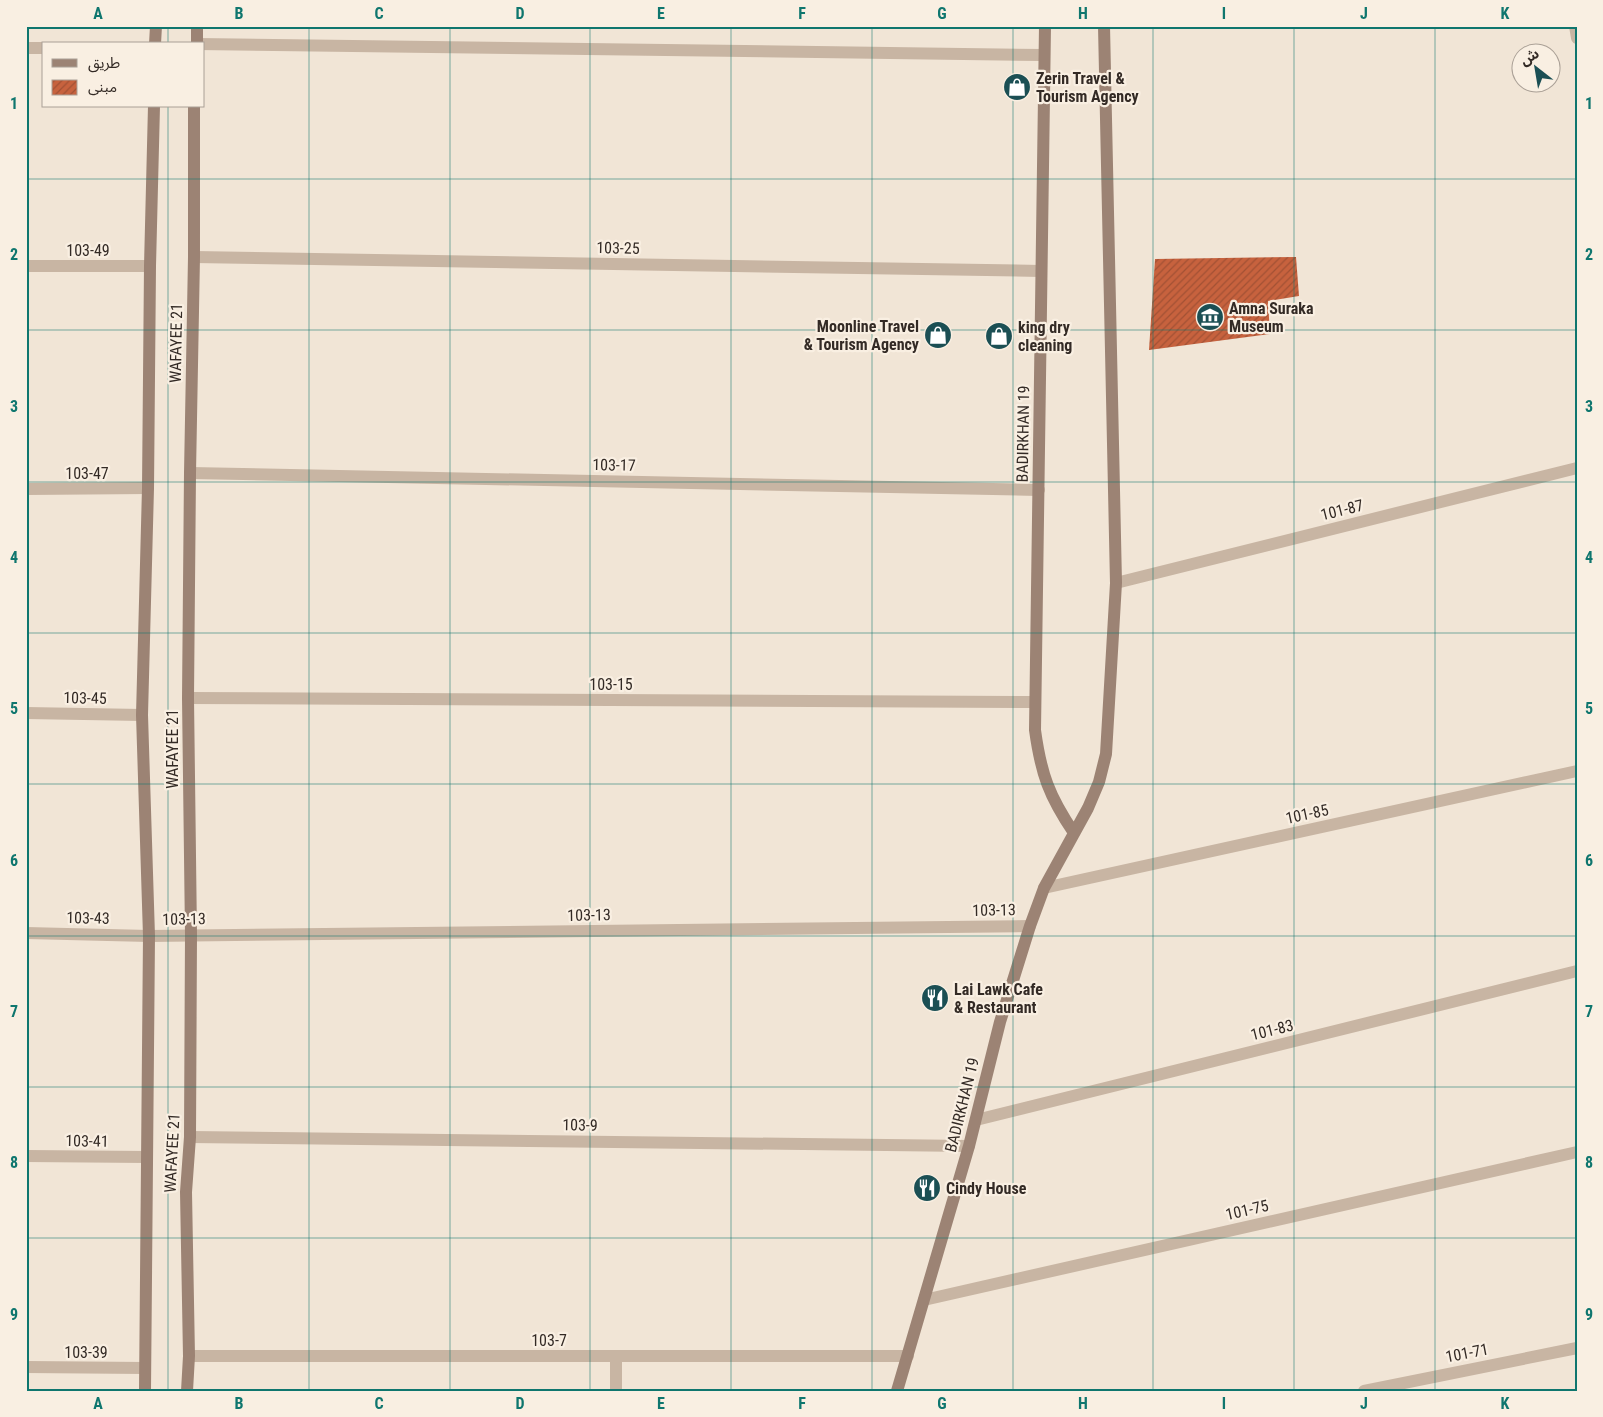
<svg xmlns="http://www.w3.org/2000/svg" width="1603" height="1417" viewBox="0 0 1603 1417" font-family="'Roboto Condensed','Noto Sans Arabic',sans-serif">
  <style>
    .building { fill: url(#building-hatch) }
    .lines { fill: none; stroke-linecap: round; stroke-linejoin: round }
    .lane { stroke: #c8b5a3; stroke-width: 12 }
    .street { stroke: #c8b5a3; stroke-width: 12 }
    .secondary { stroke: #9c8374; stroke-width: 12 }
    .grid { fill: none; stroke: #0f766e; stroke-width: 1; stroke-opacity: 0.55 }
    .labels { text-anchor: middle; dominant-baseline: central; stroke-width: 4.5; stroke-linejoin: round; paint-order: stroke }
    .poi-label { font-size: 16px; font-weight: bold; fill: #332a25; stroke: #f9efe2; text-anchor: start }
    .street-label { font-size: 16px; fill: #332a25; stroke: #f9efe2 }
    .neatline { fill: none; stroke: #0f766e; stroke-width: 2 }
    .grid-label { font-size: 16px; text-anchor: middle; font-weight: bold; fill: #0f766e }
  </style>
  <defs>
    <pattern id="building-hatch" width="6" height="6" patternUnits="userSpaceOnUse" patternTransform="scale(1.25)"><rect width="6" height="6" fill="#c7623e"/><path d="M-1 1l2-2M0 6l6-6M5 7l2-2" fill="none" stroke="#a25134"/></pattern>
  </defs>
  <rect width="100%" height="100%" fill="#f1e5d6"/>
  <path class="building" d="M1296 257 1299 296 1268 301 1270 334 1149 350 1155 259Z"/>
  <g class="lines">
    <path class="lane" d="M616 1356V1391"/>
    <path class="street" d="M1575 26 1577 38
      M197 44 1044 55
      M26 48H44
      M194 257 1041 271
      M26 266H150
      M190 473 1039 490
      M26 489 148 488
      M1116 583 1577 468
      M188 698 1035 702
      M26 713 142 715
      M1044 888 1577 771
      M26 933 149 936 1030 926
      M976 1120 1577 971
      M190 1137 969 1146
      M26 1156 147 1157
      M924 1300 1577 1152
      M189 1356H908
      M26 1367 145 1368
      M1364 1391 1577 1348"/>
    <path class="secondary" d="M1045 26 1035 730C1041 774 1049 796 1074 833
      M155 44 156 26
      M197 44V26
      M145 1391 149 936 142 715 148 488 150 266 154 106
      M187 1391 189 1356 186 1192 190 1137 191 935 188 698 190 473 194 257V106
      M897 1391 969 1146 1000 1022 1030 926 1044 888 1088 808 1099 782 1106 754 1116 583 1104 26"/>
  </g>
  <path class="grid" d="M168 26V44M309 26V1391M450 26V1391M590 26V1391M731 26V1391M872 26V1391M1013 26V1391M1153 26V1391M1294 26V1391M1435 26V1391M168 106V1391M26 179H1577M26 330H1577M26 482H1577M26 633H1577M26 784H1577M26 936H1577M26 1087H1577M26 1238H1577"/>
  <defs>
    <g id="shop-disc" transform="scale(1.4375)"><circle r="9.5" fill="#1b4f54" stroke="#f9efe2"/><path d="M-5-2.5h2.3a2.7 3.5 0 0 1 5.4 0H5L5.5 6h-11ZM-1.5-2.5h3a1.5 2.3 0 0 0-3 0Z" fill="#fff"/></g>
    <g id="museum-disc" transform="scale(1.4375)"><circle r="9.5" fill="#1b4f54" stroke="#f9efe2"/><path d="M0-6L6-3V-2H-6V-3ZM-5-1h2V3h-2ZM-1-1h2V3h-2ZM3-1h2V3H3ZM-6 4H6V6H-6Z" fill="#fff"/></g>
    <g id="restaurant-disc" transform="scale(1.4375)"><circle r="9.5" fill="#1b4f54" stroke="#f9efe2"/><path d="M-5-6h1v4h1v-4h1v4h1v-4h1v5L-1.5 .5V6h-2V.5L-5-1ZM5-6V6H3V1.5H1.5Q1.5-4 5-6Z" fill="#fff"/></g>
  </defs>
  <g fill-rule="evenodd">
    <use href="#shop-disc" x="1017" y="87"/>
    <use href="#museum-disc" x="1210" y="317"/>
    <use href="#shop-disc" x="938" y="335"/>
    <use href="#shop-disc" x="999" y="336"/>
    <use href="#restaurant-disc" x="935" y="998"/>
    <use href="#restaurant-disc" x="927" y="1188"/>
  </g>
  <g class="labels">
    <g class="poi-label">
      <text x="1036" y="78">Zerin Travel &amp;<tspan x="1036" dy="18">Tourism Agency</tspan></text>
      <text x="1229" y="308">Amna Suraka<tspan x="1229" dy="18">Museum</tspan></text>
      <text x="919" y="326" text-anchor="end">Moonline Travel<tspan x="919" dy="18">&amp; Tourism Agency</tspan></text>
      <text x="1018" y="327">king dry<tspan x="1018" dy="18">cleaning</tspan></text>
      <text x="954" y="989">Lai Lawk Cafe<tspan x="954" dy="18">&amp; Restaurant</tspan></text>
      <text x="946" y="1188">Cindy House</text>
    </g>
    <g class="street-label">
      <text transform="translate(618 248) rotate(1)">103-25</text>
      <text x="88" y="250">103-49</text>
      <text transform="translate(176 343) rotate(-89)">WAFAYEE 21</text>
      <text transform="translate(1023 434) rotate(-89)">BADIRKHAN 19</text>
      <text transform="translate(614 465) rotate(1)">103-17</text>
      <text x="87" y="473">103-47</text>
      <text transform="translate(1342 510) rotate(-14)">101-87</text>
      <text x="611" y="684">103-15</text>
      <text transform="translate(85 698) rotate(1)">103-45</text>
      <text transform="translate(172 749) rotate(-90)">WAFAYEE 21</text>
      <text transform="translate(1307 814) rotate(-12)">101-85</text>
      <text transform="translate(994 910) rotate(-1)">103-13</text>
      <text transform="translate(589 915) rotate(-1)">103-13</text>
      <text transform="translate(88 918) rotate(1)">103-43</text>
      <text transform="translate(184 919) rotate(-1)">103-13</text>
      <text transform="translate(1272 1030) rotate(-14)">101-83</text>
      <text transform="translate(962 1105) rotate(-76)">BADIRKHAN 19</text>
      <text transform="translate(580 1125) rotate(1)">103-9</text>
      <text transform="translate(87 1141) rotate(1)">103-41</text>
      <text transform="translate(172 1153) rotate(-87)">WAFAYEE 21</text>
      <text transform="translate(1247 1210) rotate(-13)">101-75</text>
      <text x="549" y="1340">103-7</text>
      <text x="86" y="1352">103-39</text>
      <text transform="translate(1467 1353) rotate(-11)">101-71</text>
    </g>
  </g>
  <rect width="1603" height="1417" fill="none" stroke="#f9efe2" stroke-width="55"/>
  <rect x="42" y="42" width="162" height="65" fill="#f9efe2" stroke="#aaa096"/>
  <rect x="52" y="59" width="25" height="8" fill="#9c8374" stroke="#aaa096"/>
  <text x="88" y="68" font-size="15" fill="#332a25">طريق</text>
  <rect x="52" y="80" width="25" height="15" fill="url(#building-hatch)" stroke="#aaa096"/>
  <text x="88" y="92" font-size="15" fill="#332a25">مبنى</text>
  <g transform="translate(1536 68) rotate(329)"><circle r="24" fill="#f9efe2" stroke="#aaa096"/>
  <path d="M0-4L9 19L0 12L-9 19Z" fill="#1b4f54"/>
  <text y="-8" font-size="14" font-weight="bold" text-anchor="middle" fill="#332a25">ش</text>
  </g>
  <rect x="28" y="28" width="1548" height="1362" class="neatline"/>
  <g class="grid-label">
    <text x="98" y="19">A</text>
    <text x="239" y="19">B</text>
    <text x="379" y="19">C</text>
    <text x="520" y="19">D</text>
    <text x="661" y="19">E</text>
    <text x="802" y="19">F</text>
    <text x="942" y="19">G</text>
    <text x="1083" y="19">H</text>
    <text x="1224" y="19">I</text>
    <text x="1364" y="19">J</text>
    <text x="1505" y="19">K</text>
    <text x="14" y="109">1</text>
    <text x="1589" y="109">1</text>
    <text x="14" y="260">2</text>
    <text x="1589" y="260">2</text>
    <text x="14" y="412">3</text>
    <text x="1589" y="412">3</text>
    <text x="14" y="563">4</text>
    <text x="1589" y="563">4</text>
    <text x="14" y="714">5</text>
    <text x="1589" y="714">5</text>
    <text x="14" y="866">6</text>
    <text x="1589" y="866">6</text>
    <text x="14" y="1017">7</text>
    <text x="1589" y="1017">7</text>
    <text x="14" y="1168">8</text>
    <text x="1589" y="1168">8</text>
    <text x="14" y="1320">9</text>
    <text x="1589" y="1320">9</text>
    <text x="98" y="1409">A</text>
    <text x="239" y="1409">B</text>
    <text x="379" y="1409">C</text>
    <text x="520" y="1409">D</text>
    <text x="661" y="1409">E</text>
    <text x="802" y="1409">F</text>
    <text x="942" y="1409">G</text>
    <text x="1083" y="1409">H</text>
    <text x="1224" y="1409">I</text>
    <text x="1364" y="1409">J</text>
    <text x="1505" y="1409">K</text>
  </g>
</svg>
